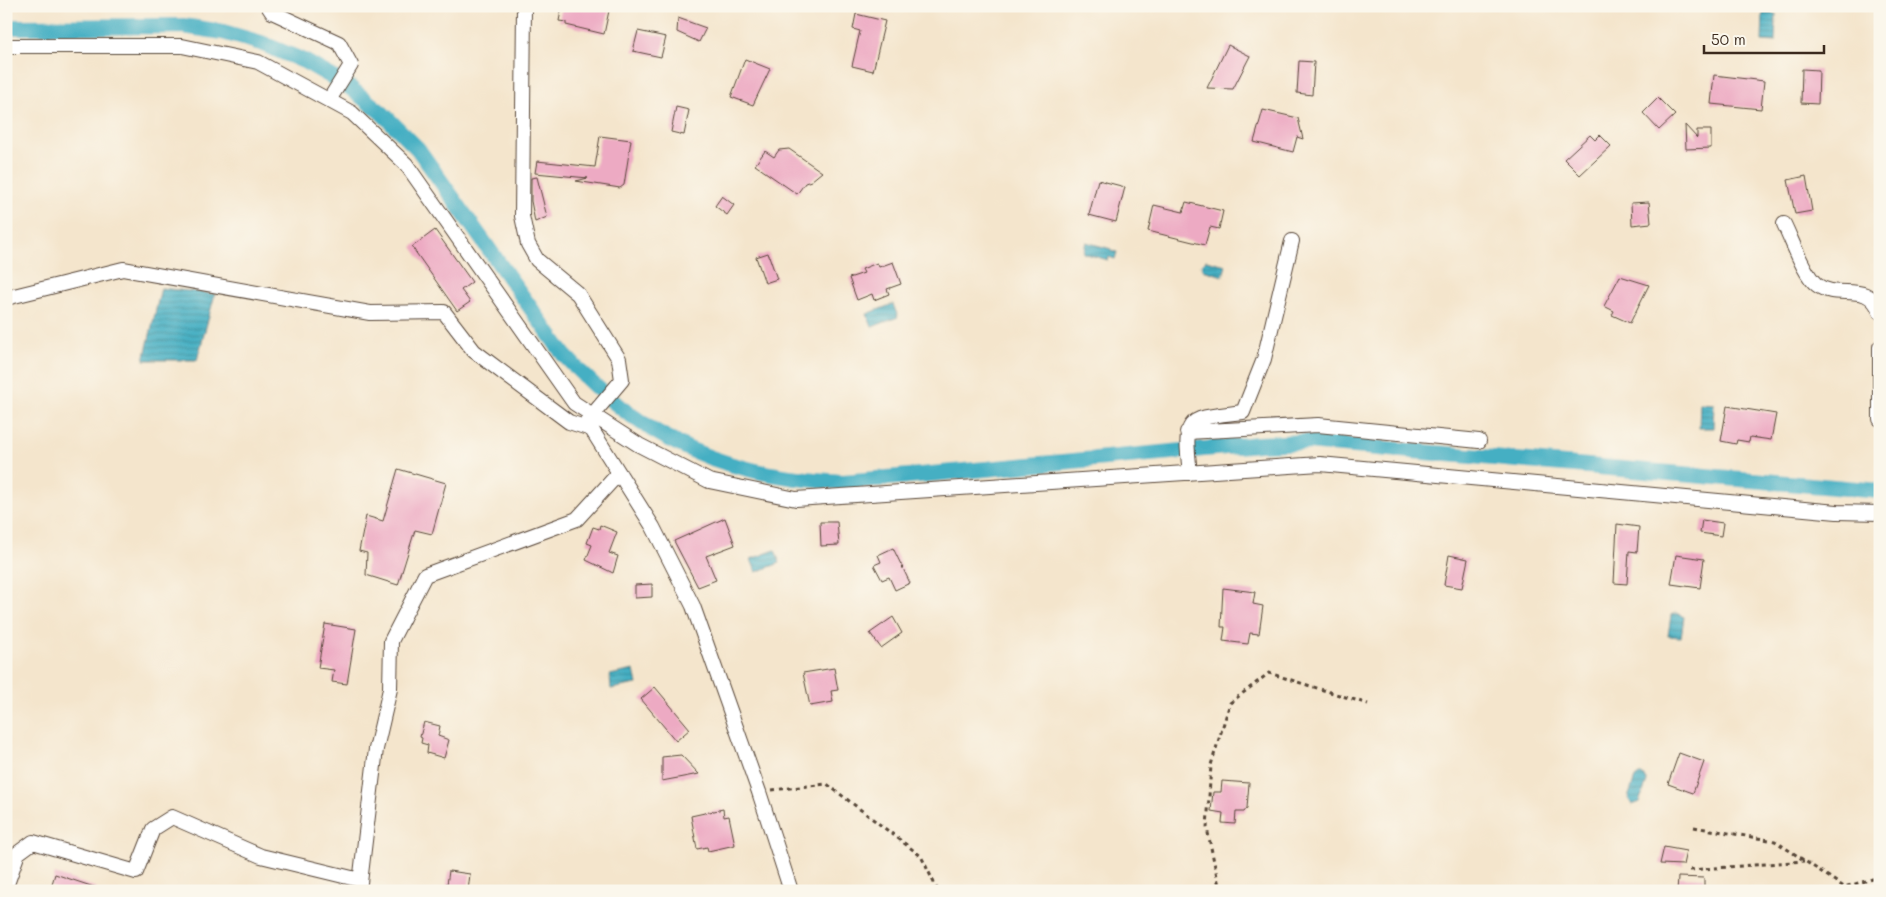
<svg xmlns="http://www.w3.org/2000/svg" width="1886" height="897" viewBox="0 0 1886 897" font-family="Mali,sans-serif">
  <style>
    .water { fill: url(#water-rules); stroke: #406c70 }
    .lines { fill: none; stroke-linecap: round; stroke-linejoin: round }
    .stream { stroke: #45afc3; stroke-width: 5 }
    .canal { stroke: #45afc3; stroke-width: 16 }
    .building { fill: #edaac3 }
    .minor-casing { stroke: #574638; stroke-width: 16 }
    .path { stroke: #574638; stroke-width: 3; stroke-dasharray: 4 4; stroke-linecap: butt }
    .minor { stroke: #fff; stroke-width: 14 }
  </style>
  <defs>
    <pattern id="water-rules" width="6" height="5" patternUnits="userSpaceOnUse" patternTransform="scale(1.25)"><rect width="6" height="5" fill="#45afc3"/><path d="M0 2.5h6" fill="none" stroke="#3b8f9e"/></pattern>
  </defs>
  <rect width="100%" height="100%" fill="#fbf7ec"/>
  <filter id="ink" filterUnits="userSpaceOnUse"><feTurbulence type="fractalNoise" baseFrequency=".02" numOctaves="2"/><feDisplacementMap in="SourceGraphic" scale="10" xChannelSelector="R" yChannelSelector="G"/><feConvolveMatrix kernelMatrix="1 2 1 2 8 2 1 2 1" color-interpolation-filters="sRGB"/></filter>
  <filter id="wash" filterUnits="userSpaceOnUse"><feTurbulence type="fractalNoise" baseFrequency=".0096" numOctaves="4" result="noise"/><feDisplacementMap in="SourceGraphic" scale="20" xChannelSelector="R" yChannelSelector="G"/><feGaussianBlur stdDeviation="1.12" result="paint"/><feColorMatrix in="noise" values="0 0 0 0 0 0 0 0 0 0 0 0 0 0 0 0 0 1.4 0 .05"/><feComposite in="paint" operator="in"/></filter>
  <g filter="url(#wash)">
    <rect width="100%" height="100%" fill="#f4e5cc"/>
    <path class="water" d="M1763 13 1776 14 1775 42 1762 41Z
      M1086 242 1111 249V251L1117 252 1115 259 1109 257 1108 260 1083 253Z
      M1206 260 1226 265 1223 276 1203 270 1201 265Z
      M161 288 215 294 197 360H144Z
      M893 304 898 317 872 327 867 314Z
      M1700 403 1714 404 1713 428H1699Z
      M775 550 780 563 756 572 751 559Z
      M1676 613 1684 617 1681 637 1668 636 1671 615Z
      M634 670 637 684 611 689 610 675Z
      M1639 775H1643L1647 782 1639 802 1632 805 1628 798 1635 778Z"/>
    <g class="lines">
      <path class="stream" d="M6 77 8 74"/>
      <path class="canal" d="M6 27 183 26 223 32 261 43 304 61 348 86 382 113 418 149 564 355C644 442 726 477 843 482L1259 444 1307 442 1880 491"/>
    </g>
    <g id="blocks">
      <path class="building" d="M562 6H610L604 34 566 25V22L559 21Z
        M856 14 885 21 873 71 852 66 860 31 853 29Z
        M678 18 706 28 699 42 677 32Z
        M638 31 666 37 661 57 633 51Z
        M1228 45 1250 56 1233 89 1207 88Z
        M745 59 770 69 753 105 731 97Z
        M1299 61 1314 62 1312 95 1297 93Z
        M1802 69 1819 70 1818 104 1801 103Z
        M1714 75 1764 81 1761 109 1711 104Z
        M1658 98 1675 115 1659 130 1643 113Z
        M676 107 689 110 684 135 671 132Z
        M1263 110 1298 118 1303 139 1297 137 1293 152 1254 142Z
        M1685 125 1697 138V130H1711V148L1686 149Z
        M1590 135 1595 140 1600 135 1611 146 1580 175 1564 159Z
        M600 136 631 140 624 185 620 188 576 181 588 178 535 173 537 161 595 167Z
        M789 149 822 172 811 181 805 183 797 194 755 165 765 151 774 157 779 150Z
        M1806 176 1812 211 1795 214 1788 180Z
        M537 177 547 217 535 222 531 201V178Z
        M1098 180 1125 187 1116 222 1089 215Z
        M722 196 734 205 727 215 715 206Z
        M1186 202 1223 211 1219 229 1210 227 1205 245 1148 231 1154 205 1183 212Z
        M1649 202 1651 223 1632 225 1631 203Z
        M435 230 472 282 461 290 470 302 457 311 412 247Z
        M768 253 777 279 765 283 756 257Z
        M893 262 901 284 887 289 889 294 874 300 872 294 857 300 849 278 864 273 862 269 877 263 879 267Z
        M1620 276 1649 285 1630 323 1612 315 1614 311 1604 306Z
        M1727 406 1776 414 1771 440 1750 437 1749 442 1737 440 1736 444 1721 441Z
        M398 469 446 483 432 534 415 530 398 585 366 575 367 553 359 551 366 516 383 521Z
        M725 518 735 545 706 556 716 580 698 587 674 541Z
        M1702 520 1723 523 1721 536 1700 533Z
        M820 522H837L839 545 821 546Z
        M1617 524 1639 527 1637 552 1629 551 1627 584 1614 583Z
        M600 525 617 532 609 553 618 556 613 573 586 560 592 545 587 543 593 527 599 529Z
        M893 548 910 583 895 590 889 577 882 580 874 565 881 562 878 555Z
        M1449 555 1468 559 1462 588 1444 585Z
        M1676 555 1704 559 1700 588 1671 584Z
        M652 584V597L635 598V585Z
        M1223 588 1255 592 1253 604 1263 606 1259 634 1250 633 1248 644 1223 641 1225 627H1221Z
        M893 617 902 633 881 648 870 633Z
        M325 624 356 629 347 684 332 682 334 670 318 668Z
        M834 668 838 690 831 691 833 702 810 706 803 673Z
        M655 687 690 729 676 741 641 699Z
        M424 722 440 726 438 736 449 740 444 758 427 753 428 745 421 743 422 738 420 737Z
        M1679 753 1704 762 1693 793 1668 784Z
        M681 755 699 774 662 781V757Z
        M1222 781 1249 783 1247 808 1244 812H1236L1235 824 1222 823 1223 813 1211 811 1213 792H1221Z
        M723 809 724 817 729 816 735 845 708 851 707 847 697 849 691 816Z
        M1664 847 1686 851 1683 865 1660 864Z
        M449 871 470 874 468 891H446Z
        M55 874 97 888V891H54L55 888 51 887Z
        M1678 877 1704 878V891H1677Z"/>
    </g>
  </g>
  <g filter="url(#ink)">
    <use href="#blocks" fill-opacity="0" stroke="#574638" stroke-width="1"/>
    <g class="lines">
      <g class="minor-casing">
        <path id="minor" d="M268 6 272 12 339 43 351 65 329 100
          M524 6 522 216 528 244 537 260 578 294 619 359 622 380 594 413
          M6 46H182L258 62 352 113 406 164 574 403 639 445 709 481 796 499 1320 464 1837 512 1880 513
          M1784 224C1792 240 1804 275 1817 285 1838 301 1868 279 1880 312
          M6 298 123 269 370 313 444 312 474 351 569 422 591 429
          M1880 347V419
          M587 422 653 527 693 606 759 792 791 891
          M1187 432 1318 425 1479 441
          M1190 473C1183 415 1187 419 1243 412L1264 359 1292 241
          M6 887 18 853 33 842 136 872 153 829 172 817 261 856 360 880
          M359 891 376 749 390 689 391 641 425 575 577 519 619 473"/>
      </g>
      <path class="path" d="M772 790 827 784 921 856 938 891
        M1694 827 1775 841 1844 887 1880 877
        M1690 870 1804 861
        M1220 891 1207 828 1211 765 1230 703 1269 673 1368 704"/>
      <use href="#minor" class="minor"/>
    </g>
  </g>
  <rect width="1886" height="897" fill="none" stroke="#fbf7ec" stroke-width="25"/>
  <path d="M1704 45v8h120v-8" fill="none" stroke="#3b2a1e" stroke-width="2.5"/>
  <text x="1711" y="45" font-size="15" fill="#3b2a1e" stroke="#fbf7ec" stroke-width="4" paint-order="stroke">50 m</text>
</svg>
